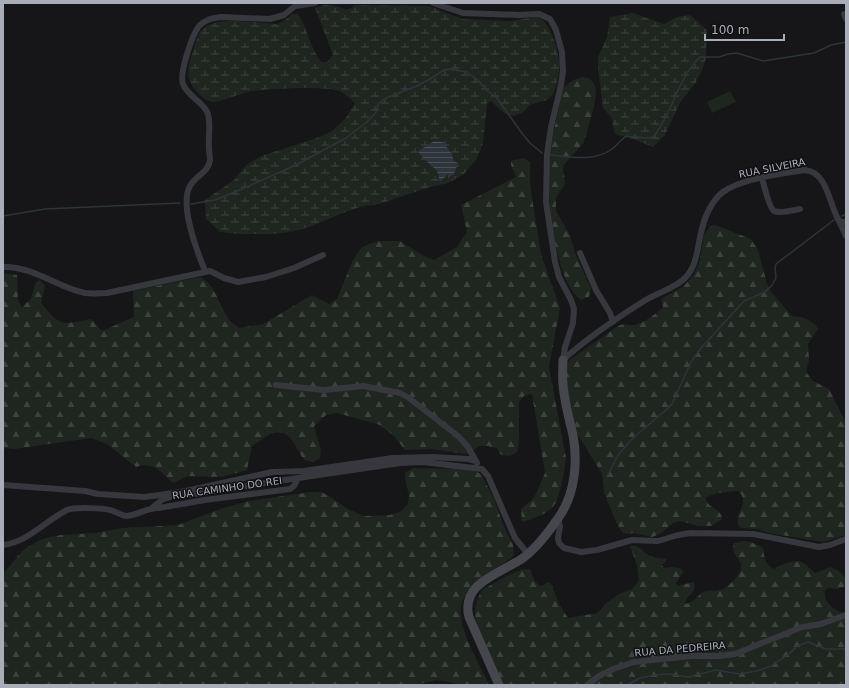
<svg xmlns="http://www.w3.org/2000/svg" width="849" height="688" viewBox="0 0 849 688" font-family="'DejaVu Sans',sans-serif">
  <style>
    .forest { fill: url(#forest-firs) }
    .wetland { fill: url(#wetland-marsh); fill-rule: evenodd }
    .garden { fill: #1e261f }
    .water { fill: url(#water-rules) }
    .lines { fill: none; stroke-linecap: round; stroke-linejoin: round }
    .stream { stroke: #2c353c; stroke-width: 1.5 }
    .street { stroke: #37383d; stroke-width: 6 }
    .secondary { stroke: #45474d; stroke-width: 9 }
    .labels { text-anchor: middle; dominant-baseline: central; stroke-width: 3; stroke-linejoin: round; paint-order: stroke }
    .street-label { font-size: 10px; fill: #a8adb8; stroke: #111113 }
  </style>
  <defs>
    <pattern id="forest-firs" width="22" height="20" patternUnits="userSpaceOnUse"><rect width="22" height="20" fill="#1e261f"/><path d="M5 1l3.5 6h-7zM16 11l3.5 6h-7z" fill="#3c433d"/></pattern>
    <pattern id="wetland-marsh" width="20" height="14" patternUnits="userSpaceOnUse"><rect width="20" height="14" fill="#1e261f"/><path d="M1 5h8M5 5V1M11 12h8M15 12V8" fill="none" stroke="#3c433d"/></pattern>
    <pattern id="water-rules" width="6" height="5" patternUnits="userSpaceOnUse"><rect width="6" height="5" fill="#2c353c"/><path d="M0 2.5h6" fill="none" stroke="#485056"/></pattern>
  </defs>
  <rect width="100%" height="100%" fill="#161618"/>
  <path class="forest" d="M583 77 590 79 595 85 596 92 594 107 584 142 563 166 565 184 556 198V211L570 235 575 253 591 289 589 297 581 300C576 297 574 293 571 289 551 256 546 190 550 152 553 131 559 110 563 89 568 82 575 79 583 77Z
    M524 158 530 162V185L541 254 560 308 549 367 566 458C565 467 560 497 555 504 548 514 533 519 522 522L521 509 534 498 545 473 532 394 524 396 519 402V444L517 452 510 456 501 455 497 448 488 446H480L466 454 431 449 405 450 394 436 380 425 337 413 326 415 314 426 321 450 320 458 313 462 304 460C297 450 290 428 274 433 266 435 259 442 252 446L247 470 222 477 188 476 173 483C161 472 153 461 136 467L107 444 91 438 14 449 6 448 3 450V273L17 275 18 300 22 308 31 298 36 282 40 280 45 286 41 303C61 327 61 325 91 319L102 331 134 317 133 291 200 277C215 285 218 301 226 315 228 321 235 324 239 328L263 324 312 295 329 304 337 299 353 260 361 248 369 244 379 241H400L422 255 434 260 457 247 467 232 461 205 516 177 511 165V161Z
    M714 225 718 226 751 239 758 250 767 284 771 292 792 316C803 317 812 319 818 329L808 344 809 360 806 372 813 381 829 389 846 423V535L823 542 769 533 757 529 740 528C731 516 752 502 738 491L718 493 706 497C706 509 722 508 722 519L711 526H698L681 521 673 523 660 534 652 537 634 533 626 534 622 532 617 524 604 493 602 474 574 428 566 388 568 362 571 359 618 326C626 323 625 325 633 325 641 325 658 313 663 307L661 299 684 286 693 276 700 260 704 234 710 227Z
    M413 468 471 469 481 474 494 499 504 527 513 545 514 555C504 565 491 569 481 578 454 599 458 618 470 646 476 659 483 672 489 685H461L446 681 436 680 415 685H3V574L23 550 40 540 50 537 61 535 95 533 122 528 178 525 223 508 249 501 311 492H322L348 509 364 516 390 515 400 512 408 504 409 494 406 484 405 473Z
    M743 541 751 542 763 548C764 556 765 565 774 569 779 565 795 559 802 562 806 564 811 570 815 573L831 567C840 571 847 576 846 586L838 589 829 588 825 590C823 603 834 611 846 613V685H502C495 669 473 625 475 609 476 603 479 594 483 589 496 583 516 568 530 569 533 576 533 582 541 586L548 582 552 585 559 604 568 618 597 613 603 607 605 604 619 594 632 589 639 581 637 565 630 546C640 544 642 552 650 556 655 558 662 558 667 559L662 565 664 568 673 567 682 569 683 572 676 583 677 586 694 582C698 592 686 595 685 604 693 603 697 596 703 592 709 589 719 592 725 588 731 584 741 574 741 566 741 558 730 554 734 543Z"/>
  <path class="wetland" d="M324 5C327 5 332 5 335 6 342 7 348 14 354 5L429 6 462 19 511 21 537 17 544 21 550 30 556 45 560 65 557 84 553 94 547 100 530 105 522 113 513 116 504 113 491 101 487 103 483 143 480 151 476 160 464 174 448 183 430 187 379 204 360 207 343 213 309 227 291 232 274 234H238L220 232 206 219 205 200 234 180 246 165 261 156 314 139 331 132 345 119 355 103C351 100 346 94 341 92 329 85 263 89 248 92 239 94 220 102 213 102 208 101 203 98 200 95 183 80 188 66 194 48 196 43 197 35 201 31 212 16 248 22 265 23 268 23 273 24 277 24 283 22 288 18 292 14H298C308 29 310 48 321 62H327L333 55 315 8ZM434 141 452 154 454 161 440 181 437 171 418 151Z
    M633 13 664 24 677 17 690 15 707 30 706 58 702 70 695 84 681 101 665 135 653 147 636 140 615 134 611 117 603 108 598 68V57L607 37 610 17Z"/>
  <path class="garden" d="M730 91 736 102 712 113 707 102Z"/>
  <path class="water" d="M434 141 443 142 452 154 454 161 458 163 454 174 448 178V174L440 182 437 171 422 157 418 151Z"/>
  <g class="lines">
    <path class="stream" d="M551 155C571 157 594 162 612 149 617 145 621 140 626 136L647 138 653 137C673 113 677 79 700 57H719L728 54 737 53 763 61 814 53 831 45 846 42
      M191 204 215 200 242 189 296 165 346 138 367 122 376 112 378 104 386 98 417 86 430 79 444 70 449 69 467 72 479 81 485 89 497 98 521 132 530 143 542 153
      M3 216 45 209 180 203
      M842 216 846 214
      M608 475 618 455 633 438 667 409 672 404 691 362 701 348 744 301 765 292 772 285 776 278 775 268 776 264 834 220
      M627 685 640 678 655 675 669 674 688 677 716 670 739 674 757 671 771 666 789 654 797 646 808 642 826 649H846"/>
    <path class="street" d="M433 3 463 13 519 15 539 14 550 19 556 30 562 52 563 71 561 85 551 127 547 155 546 202 555 262 559 277 571 300 574 309 573 323 565 347 563 360
      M844 14 846 19
      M762 178C764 185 769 208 774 211 781 214 793 210 800 209
      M838 219 846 236
      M580 253 596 290 610 313 613 322
      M3 267C32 266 57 287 85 293 92 294 100 293 107 293L210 271 224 278 238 282 266 277 294 268 323 255
      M205 271C197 251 179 205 190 186 195 176 209 172 210 160 210 156 209 152 209 148 208 137 211 125 208 114 204 102 187 96 183 84 179 74 192 35 199 26 204 20 212 18 221 17L270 19 284 15 295 6 315 3
      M563 360C587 338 617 318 644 301 657 293 673 289 684 279 696 268 697 252 700 237 703 222 710 202 723 192 742 178 781 174 805 170 827 172 829 203 838 219L841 222H846
      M276 385 324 390 363 386 400 393 409 398 458 436 468 447 477 463
      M3 485 85 491 98 494 145 497 181 492 272 472 304 471 393 458 433 457 468 459 476 461
      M187 495 298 478
      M153 507 163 499 170 497
      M558 519 560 526 558 538 559 543 564 548 581 552 597 550 632 540 658 541 678 535 691 533 753 534 819 547 830 545 846 539
      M3 545C28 542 45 521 67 510 74 507 102 508 110 510 115 511 121 516 127 516 138 515 149 507 159 508L205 500 290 489 294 486 298 478 400 463 423 462 482 469 488 476 515 538 528 554
      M587 685 599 676 613 669 634 662 691 656H719L735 654 802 627 821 624 846 615"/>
    <path class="secondary" d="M499 685 469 617C460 583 501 573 523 558 537 548 549 531 559 517 575 494 578 462 573 435 569 418 564 401 563 384 562 376 563 368 563 360"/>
  </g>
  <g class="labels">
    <g class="street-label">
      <text transform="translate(772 168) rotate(-11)">RUA SILVEIRA</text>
      <text transform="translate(227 488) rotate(-8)">RUA CAMINHO DO REI</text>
      <text transform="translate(680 649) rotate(-5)">RUA DA PEDREIRA</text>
    </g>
  </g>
  <rect width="849" height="688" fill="none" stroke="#a8adb8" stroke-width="8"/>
  <path d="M705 34v6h79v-6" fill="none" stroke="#a8adb8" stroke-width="2"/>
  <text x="711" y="34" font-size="12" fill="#a8adb8" stroke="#111113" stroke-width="3" paint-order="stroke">100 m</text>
</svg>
